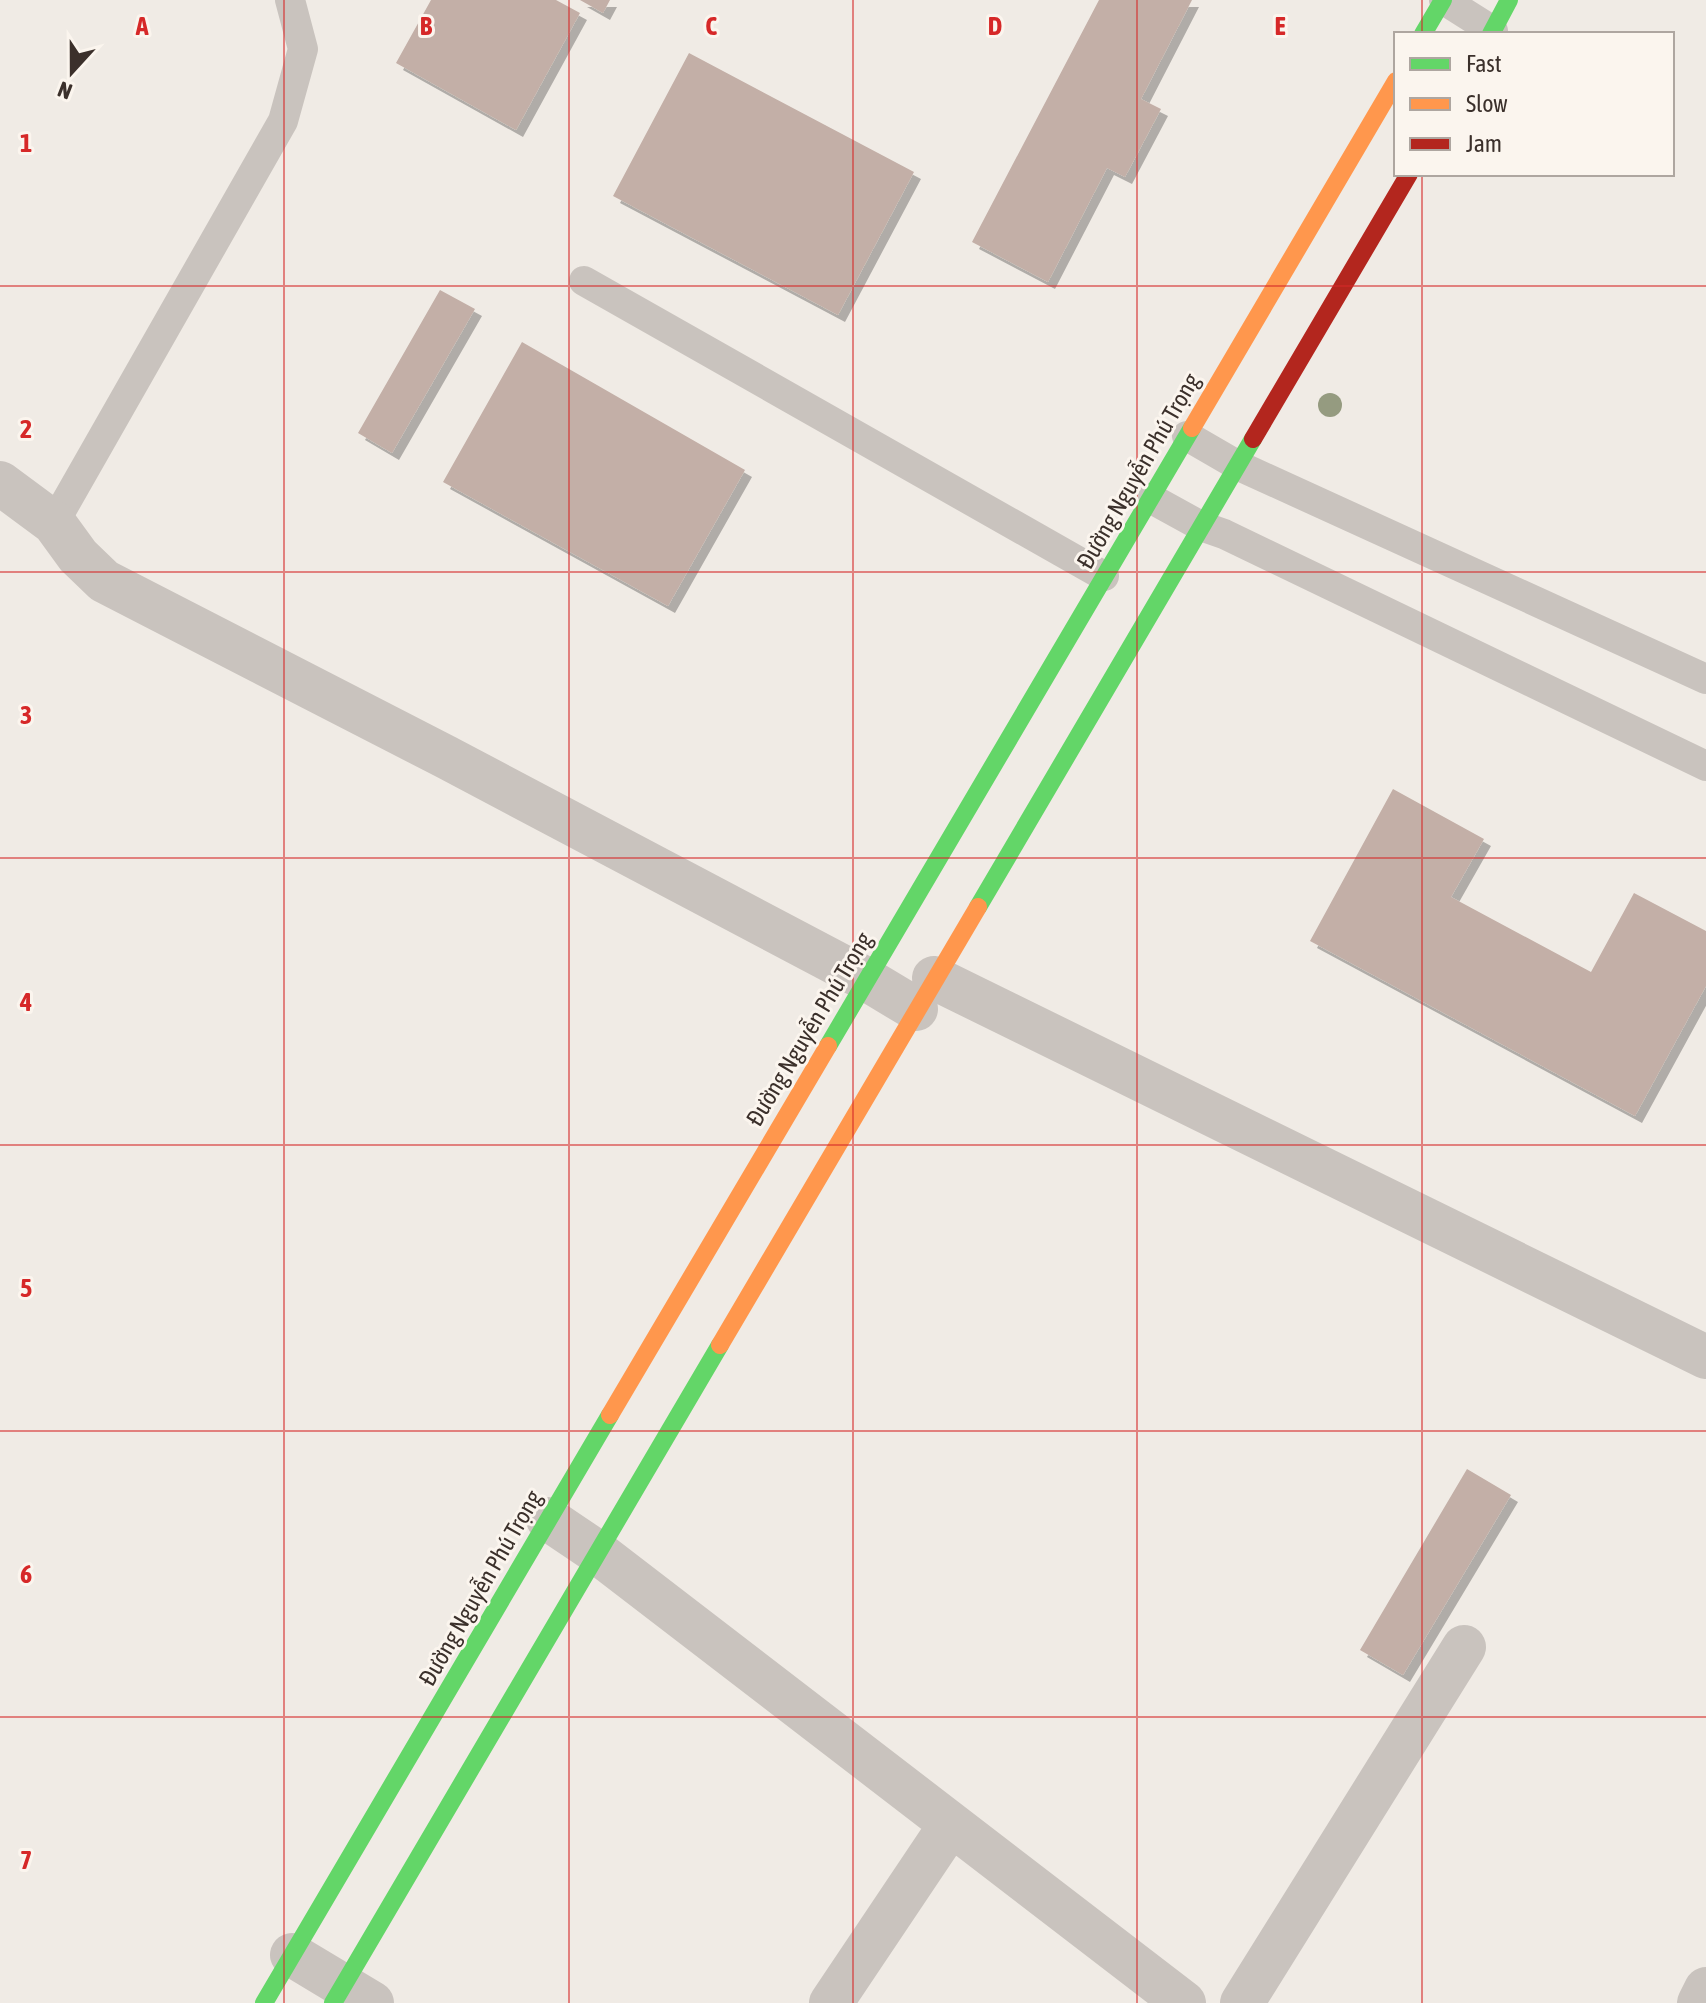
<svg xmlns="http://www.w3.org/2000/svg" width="1706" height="2003" viewBox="0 0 1706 2003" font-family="'Asap Condensed',sans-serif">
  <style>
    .building { fill: #c3afa7; filter: url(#shadow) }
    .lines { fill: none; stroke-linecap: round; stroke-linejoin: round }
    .lane { stroke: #c9c3be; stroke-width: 30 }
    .street { stroke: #c9c3be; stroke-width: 44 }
    .fast { stroke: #63d668; stroke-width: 18 }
    .slow { stroke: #ff974d; stroke-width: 18 }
    .jam { stroke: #b3261e; stroke-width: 18 }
    .tree { fill: #959b80 }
    .grid { fill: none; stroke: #d62828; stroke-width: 2; stroke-opacity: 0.55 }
    .labels { text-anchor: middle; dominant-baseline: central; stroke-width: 6; stroke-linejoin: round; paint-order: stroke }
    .street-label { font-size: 24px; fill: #3b302b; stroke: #fbf5ee }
    .grid-label { font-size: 26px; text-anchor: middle; font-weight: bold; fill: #d62828; stroke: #fbf5ee; stroke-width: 6; stroke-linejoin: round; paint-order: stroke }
  </style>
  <defs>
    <filter id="shadow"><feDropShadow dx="7" dy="7" stdDeviation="0" flood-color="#0004"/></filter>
  </defs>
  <rect width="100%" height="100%" fill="#f0ebe5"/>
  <path class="building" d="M431 0H556L580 13 516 130 396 63Z
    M580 0H610L603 13Z
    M1099 0H1192L1141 99 1161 109 1125 177 1107 168 1048 282 972 242Z
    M689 53 914 172 838 315 613 196Z
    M440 290 475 309 392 453 358 433Z
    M522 342 745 470 668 606 443 482Z
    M1393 789 1484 839 1451 897 1591 972 1634 893 1706 931V986L1635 1116 1310 941Z
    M1467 1469 1511 1495 1403 1675 1360 1650Z"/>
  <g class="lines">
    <path class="lane" d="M1444 0 1493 31
      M584 281 1104 576
      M1187 436 1237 465 1706 679
      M1150 498 1201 526 1224 534 1706 766
      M54 523 283 121 303 49 290 0"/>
    <path class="street" d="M0 483 54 523 78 556 104 581 446 757 866 979 916 1009
      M934 978 1706 1357
      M548 1519 597 1552 1184 2003
      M292 1955 372 2003
      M831 2003 951 1824
      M1242 2003 1464 1647
      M1699 2003 1706 1989"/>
    <path class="fast" d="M1423 34 1443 0
      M1491 34 1509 0
      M978 907 1253 439
      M828 1046 1192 428
      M264 2003 610 1415
      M333 2003 720 1345"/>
    <path class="slow" d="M1192 428 1396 81
      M720 1345 978 907
      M610 1415 828 1046"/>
    <path class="jam" d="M1253 439 1409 174"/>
  </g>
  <circle class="tree" cx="1330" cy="405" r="12"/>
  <path class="grid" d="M284 0V2003M569 0V2003M853 0V2003M1137 0V2003M1422 0V34M1422 174V2003M0 286H1706M0 572H1706M0 858H1706M0 1145H1706M0 1431H1706M0 1717H1706"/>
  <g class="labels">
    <g class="street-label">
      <text transform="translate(1138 471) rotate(-60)">Đường Nguyễn Phú Trọng</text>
      <text transform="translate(809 1029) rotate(-59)">Đường Nguyễn Phú Trọng</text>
      <text transform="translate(480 1588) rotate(-60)">Đường Nguyễn Phú Trọng</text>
    </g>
  </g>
  <g class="grid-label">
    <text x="142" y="35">A</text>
    <text x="426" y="35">B</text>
    <text x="711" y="35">C</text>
    <text x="995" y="35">D</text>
    <text x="1280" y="35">E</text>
    <text x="26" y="152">1</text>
    <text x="26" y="438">2</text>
    <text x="26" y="724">3</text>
    <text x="26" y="1011">4</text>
    <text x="26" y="1297">5</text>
    <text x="26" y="1583">6</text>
    <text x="26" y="1869">7</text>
  </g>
  <rect x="1394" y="32" width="280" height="144" fill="#fbf5ee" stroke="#aea6a0" stroke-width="2"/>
  <rect x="1410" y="58" width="40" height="12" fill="#63d668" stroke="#aea6a0" stroke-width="2"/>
  <text x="1466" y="72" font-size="24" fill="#3b302b">Fast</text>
  <rect x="1410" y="98" width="40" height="12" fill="#ff974d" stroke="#aea6a0" stroke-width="2"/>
  <text x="1466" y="112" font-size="24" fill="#3b302b">Slow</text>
  <rect x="1410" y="138" width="40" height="12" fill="#b3261e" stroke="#aea6a0" stroke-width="2"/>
  <text x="1466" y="152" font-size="24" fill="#3b302b">Jam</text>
  <g transform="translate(72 72) rotate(201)" stroke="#fbf5ee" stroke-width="6" paint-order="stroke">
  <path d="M0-6L14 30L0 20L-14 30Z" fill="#3b302b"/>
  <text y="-12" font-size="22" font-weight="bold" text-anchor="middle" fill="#3b302b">N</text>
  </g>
</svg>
